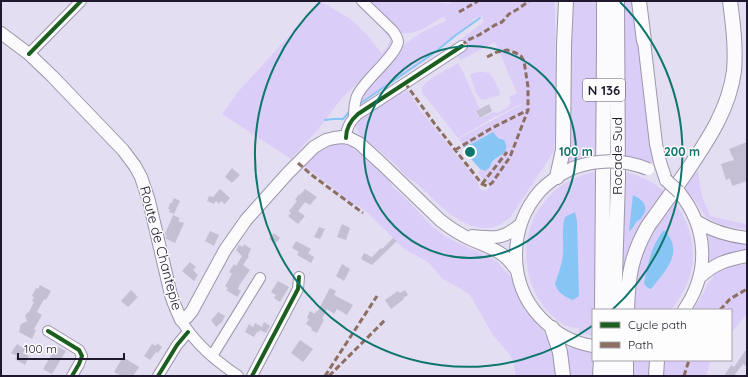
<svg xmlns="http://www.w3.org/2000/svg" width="748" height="377" viewBox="0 0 748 377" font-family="Quicksand,sans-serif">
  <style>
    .green { fill: #dacdf7; fill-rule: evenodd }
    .water { fill: #87c5f4 }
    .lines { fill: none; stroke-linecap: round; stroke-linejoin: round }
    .stream { stroke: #87c5f4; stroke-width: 2 }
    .building { fill: #c5bfd3 }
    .minor-casing { stroke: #9c96a9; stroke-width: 12 }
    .major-casing { stroke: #9c96a9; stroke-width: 14 }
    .highway-casing { stroke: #9c96a9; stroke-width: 16 }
    .minor { stroke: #fbfafd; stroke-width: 10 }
    .major { stroke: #fbfafd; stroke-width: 12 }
    .highway { stroke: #fbfafd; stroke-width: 14 }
    .major-bridge-casing { stroke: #9c96a9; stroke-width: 14; stroke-linecap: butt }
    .major-bridge { stroke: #fbfafd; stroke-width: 12 }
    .quiet { stroke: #8d6e63; stroke-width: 3; stroke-dasharray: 6 3; stroke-linecap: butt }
    .cycleway-casing { stroke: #fdfdfd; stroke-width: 6 }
    .cycleway { stroke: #1b5e20; stroke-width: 4 }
    .ring { fill: none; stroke: #0f766e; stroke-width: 2 }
    .labels { text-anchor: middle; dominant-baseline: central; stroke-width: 3; stroke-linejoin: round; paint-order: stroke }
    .shield { fill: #fdfdfd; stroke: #625d6c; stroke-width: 1 }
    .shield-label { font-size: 13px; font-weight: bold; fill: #20182e }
    .street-label { font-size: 14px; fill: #20182e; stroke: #fdfdfd }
    .centre { fill: #0f766e; stroke: #fdfdfd; stroke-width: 2 }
    .ring-label { font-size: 12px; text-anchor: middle; font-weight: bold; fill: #0f766e; stroke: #fdfdfd; stroke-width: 3; stroke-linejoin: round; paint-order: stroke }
  </style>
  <rect width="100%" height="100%" fill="#e4def2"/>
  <path class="green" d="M354 1H360L394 39 391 50 359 86 360 81 342 98 320 127 291 159 222 114 238 92 309 14 314 7 320 2 329 6 338 12 352 20 368 36 382 54 388 46 390 39 378 24Z
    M364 1H436L437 2 450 4V1H555L556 111 554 151 510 218C504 222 496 228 488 228 460 230 434 199 415 182 412 180 409 179 407 177 403 174 400 169 397 166 386 156 375 147 363 138 359 133 354 127 356 120L393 95 408 91 421 111 477 181 480 189 486 191 490 186 484 180 478 173 480 169 485 171C490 169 490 164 494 161 497 157 502 156 504 152 506 149 506 146 506 142L503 139 488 134 471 144 464 146 458 139 521 105V104L499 115 494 117 481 125 458 138 424 95C422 92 421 89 423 86 427 79 451 68 458 63L462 70 477 103 480 108 475 111 480 119 493 112 498 113 508 107 511 102 509 97 517 93 495 42 461 60 458 57V52L465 48 458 41 484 22 482 16 472 20 474 21 434 52 357 106 358 97C377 75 395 48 421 33 429 28 438 25 446 21L444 16C429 25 416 37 398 32Z
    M570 1H597V155L581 158 570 162H569L568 159Z
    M624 1H636L654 162 651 164 639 159 623 155 624 114Z
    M479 72C482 72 486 72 489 73 493 76 499 89 500 94L498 96 482 100 479 97 476 93 470 75V74Z
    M333 144H342L351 147 366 158 389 179 393 187 402 195 433 227 446 237 462 245 488 256 497 262 511 277 520 300 529 314 544 332 552 345 558 376H516L513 361 510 355 493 335 470 295 458 287 443 279 428 262 404 249 368 213 359 206 352 204 333 188 308 169 305 166V163C312 154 321 147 333 144Z
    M598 171 595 310H593V336L579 332V328C577 327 573 328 570 327 563 326 551 315 546 309 515 272 521 214 561 186 572 178 585 174 598 171Z
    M698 171 701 193 710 216 735 222 747 224V229L737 228 719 224 707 218 696 202 683 186 695 172Z
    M623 172C640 175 654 182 667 194L645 225 621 310Z
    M672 199C700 234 700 275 671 310H631L640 253ZM658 237 670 263 664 273 651 288 647 269 652 251Z
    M707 234 720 239 747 244V250L727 254 709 261V245Z
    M747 264V314L731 333V310H693L702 296 709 282 713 278V274C724 267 735 265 747 264Z
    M572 346 593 352V360H594L593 376H566V352L568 349Z
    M631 360H650L649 376H630Z
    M662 360H711L706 376H661Z"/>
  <path class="water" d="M493 132 498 138 504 140C507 144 507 149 504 153 500 156 495 158 492 162 490 166 490 168 485 171L480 169 464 151V146L471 144Z
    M633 195C642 199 650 206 642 217 641 219 639 220 637 221 634 225 633 229 629 231Z
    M575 212 577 221 579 296 573 300C565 297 558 293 555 284 558 274 563 263 563 252 564 239 561 230 565 217Z
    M664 230C685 252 666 270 651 289L648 288 644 284C648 264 651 245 664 230Z"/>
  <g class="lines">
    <path class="stream" d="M358 105 434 53 456 35 480 18
      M325 120 333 119H343L349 112"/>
  </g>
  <path class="building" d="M489 104 492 111 480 118 476 111Z
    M747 142V181L732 186 730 178 726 180 721 164 734 160 729 149Z
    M232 168 240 175 232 183 225 177Z
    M220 189 230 198 225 204 221 201 219 204 216 201 214 204 207 201 209 196 213 197Z
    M305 189 317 197 310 205 305 202 298 211 305 216 298 224 288 216 291 213 289 211 297 201 295 200 299 194 300 195Z
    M174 198 180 201 174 214 169 212 170 209H168L170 203H172Z
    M173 215 180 218 178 221 184 223 175 243 165 238 167 235 165 234Z
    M342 224 350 228 346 240 337 237Z
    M319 227 325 229 320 239 314 237Z
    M210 231 219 235 214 246 205 241Z
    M274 233 280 238 275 244 269 239Z
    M393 238 397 241 372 265 361 259 364 253 372 257 381 248 382 249Z
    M296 241 311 249 308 253 314 257 311 263 297 255 299 252 292 248Z
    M244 244 251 249 248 255 249 256 243 265 250 270 238 287H239L238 289 241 291 237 297 226 290 228 288 225 286 232 274 229 272 234 264 236 266 242 256 236 250 239 245 243 247Z
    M190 262 196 267 193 270 198 275 194 281 182 271Z
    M342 264 350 269 344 281 336 276Z
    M278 281 289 287 280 302 274 298 276 295 271 292Z
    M40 285 51 291 46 300 44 299 37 312 42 315 34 329 36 330 32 339 19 332 20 328V326L21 324 27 321 25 316 27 313 29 312 34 302 32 301 34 297 32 296 36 288 38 289Z
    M330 288 336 291 334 295 353 305 347 315 337 309 334 314 327 309 322 319 324 320 317 333 311 330 312 328 306 324 309 319 307 318 310 311 315 314 316 311 317 312Z
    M131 290 138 297 128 307 121 301Z
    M405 290 408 295 403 298 404 299 391 309 385 300 398 291 400 293Z
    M218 312 225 316 222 322 216 327 211 320 216 315Z
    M264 322 270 326 266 333 260 330 259 332H257L254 337 245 332 249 324 253 327 255 323 262 327Z
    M300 340 313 349 303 362 291 353Z
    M157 343 162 347 158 353 156 352 150 360 144 356 152 344 156 346Z
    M17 344 25 349 23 353 29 356 25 365 15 359 17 356 11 353Z
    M58 347 66 351 52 374 43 369 55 349 56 350Z
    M747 350V367L743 364 734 376H724L731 365 734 367 745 351H746Z
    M123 357 139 367 133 376H121L114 372Z"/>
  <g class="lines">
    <g class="minor-casing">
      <path id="minor" d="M29 54 81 1
        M354 117C354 110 354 103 357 96 364 80 396 56 398 42 398 38 395 34 393 31L362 1
        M346 138C346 128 351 120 358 114L462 46
        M181 320C195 344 216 361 238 376
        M48 331 79 350 82 356 79 364 72 376
        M212 356 260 278
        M158 376 177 345 188 332
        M252 376 298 289 299 277"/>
    </g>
    <g class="major-casing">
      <path id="major" d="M1 33 29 54 52 76 123 150 135 166 141 177 149 201 171 295 175 306 181 320 187 317 192 311 225 250 246 220 288 173 314 147 326 140 334 138 342 137 349 138 359 143 382 164 440 220C450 228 461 235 472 240 493 249 504 251 517 271
        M644 41 656 144 660 162 666 180
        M573 168C561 174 549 181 540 191 509 226 507 282 540 317 554 332 573 343 593 346
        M679 192C708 228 710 272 684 310
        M696 221C712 231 729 236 747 238
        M472 236C494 238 503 240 521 224
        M699 278C715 263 726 260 747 256"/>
    </g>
    <g class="highway-casing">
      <path id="highway" d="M639 1 644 41
        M557 177 563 150 564 45 566 1
        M602 310 604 46V1
        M614 310 618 178 617 1
        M627 310C628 276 631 256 648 226 661 208 674 190 687 171 708 140 729 109 734 71 736 47 733 24 730 1
        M552 328 560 352 563 376
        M600 376 601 360
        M613 376V360
        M626 376V360
        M656 376 657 360"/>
    </g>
    <use href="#minor" class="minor"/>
    <use href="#major" class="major"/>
    <use href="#highway" class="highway"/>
    <g class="major-bridge-casing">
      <path id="major-bridge" d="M573 168C598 159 623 159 648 169
        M666 180 679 192"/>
    </g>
    <use href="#major-bridge" class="major-bridge"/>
    <path class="quiet" d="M459 12 478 1
      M462 46 466 41 479 35 495 25 502 22 509 14 518 9 529 1
      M405 83 434 123 482 184 487 186 492 183 510 157 528 110V87L524 61 521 56 516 53 507 50 497 52 487 57
      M455 150 492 128 528 110
      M298 163 313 176 363 213
      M482 184 507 152
      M720 310 730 299 747 289
      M325 376 377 296
      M329 376 385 320
      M684 376 689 360"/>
    <g class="cycleway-casing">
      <path id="cycleway" d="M29 54 81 1
        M346 138C346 128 351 120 358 114L462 46
        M48 331 79 350 82 356 79 364 72 376
        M158 376 177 345 188 332
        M252 376 298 289 299 277"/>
    </g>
    <use href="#cycleway" class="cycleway"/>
  </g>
  <g class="ring">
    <circle cx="470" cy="152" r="106"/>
    <path d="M592 326A212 212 0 0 1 320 2M620 2A212 212 0 0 1 612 310"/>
  </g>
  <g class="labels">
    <rect class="shield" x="583" y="79" width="42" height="22" rx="3"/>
    <g class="shield-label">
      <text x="604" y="90">N 136</text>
    </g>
    <g class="street-label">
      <text transform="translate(617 156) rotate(-90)">Rocade Sud</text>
      <text transform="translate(161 248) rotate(75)">Route de Chantepie</text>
    </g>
  </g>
  <circle cx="470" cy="152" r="6" class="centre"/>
  <g class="ring-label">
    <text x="576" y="156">100 m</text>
    <text x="682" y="156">200 m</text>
  </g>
  <rect width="748" height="377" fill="none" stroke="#20182e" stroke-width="4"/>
  <rect x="592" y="309" width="140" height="52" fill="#fdfdfd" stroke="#a5a1aa"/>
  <rect x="600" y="322" width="20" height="6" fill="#1b5e20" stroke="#a5a1aa"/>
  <text x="628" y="329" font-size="12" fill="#20182e">Cycle path</text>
  <rect x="600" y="342" width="20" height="6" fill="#8d6e63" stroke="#a5a1aa"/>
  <text x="628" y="349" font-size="12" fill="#20182e">Path</text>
  <path d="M18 353v6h106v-6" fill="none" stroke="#20182e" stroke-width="2"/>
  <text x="24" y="353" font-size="12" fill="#20182e" stroke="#fdfdfd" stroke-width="3" paint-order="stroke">100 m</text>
</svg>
